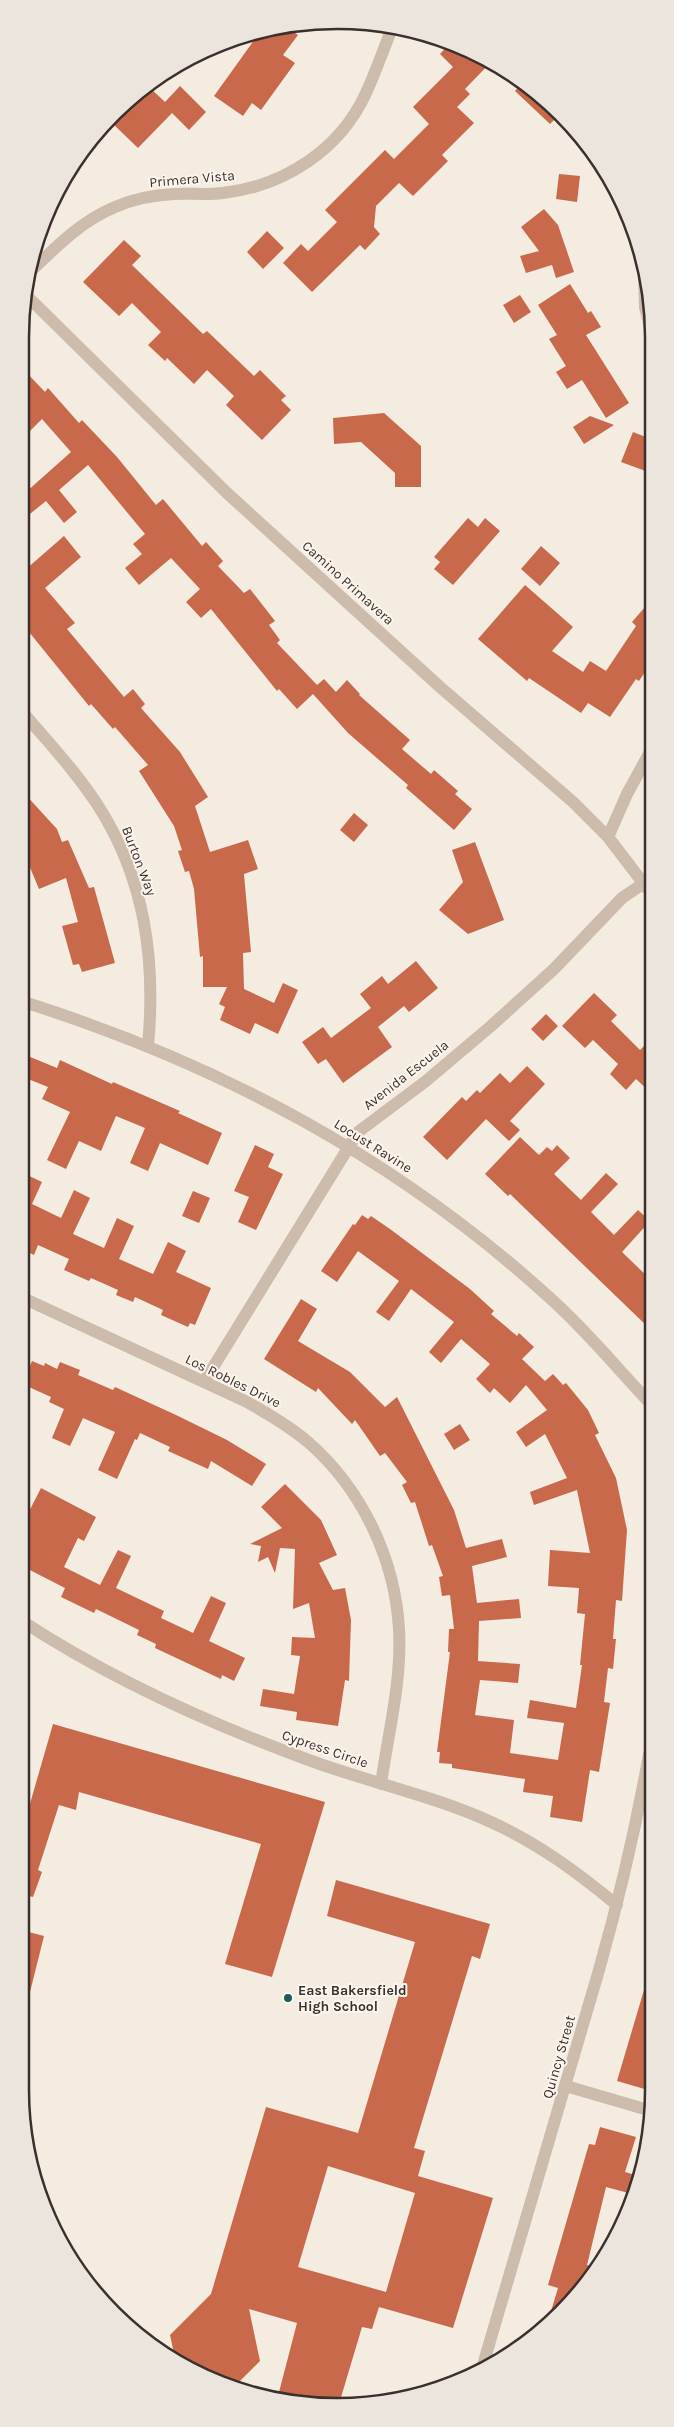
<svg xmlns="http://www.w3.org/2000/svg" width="674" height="2427" viewBox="0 0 674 2427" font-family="Karla,sans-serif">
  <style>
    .building { fill: #c8694b; fill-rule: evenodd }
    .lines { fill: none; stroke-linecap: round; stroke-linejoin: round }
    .minor { stroke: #cdbbac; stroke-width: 12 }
    .poi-dot { fill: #1f5a5e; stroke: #fbf5ee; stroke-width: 2 }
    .labels { text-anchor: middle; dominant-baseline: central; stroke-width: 4; stroke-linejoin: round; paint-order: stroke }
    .street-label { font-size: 14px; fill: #3b302b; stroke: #fbf5ee }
    .poi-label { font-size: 14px; font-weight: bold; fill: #3b302b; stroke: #fbf5ee; text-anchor: start }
    .rim { fill: none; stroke: #3b302b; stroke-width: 2.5 }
  </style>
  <rect width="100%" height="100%" fill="#f4ebe1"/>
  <path class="building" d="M275 26H285L298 35 283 55 295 63 261 110 252 103 243 116 214 96 260 32Z
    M448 45 492 61 465 89 470 94 457 107 474 123 442 155 448 161 413 196 399 183 376 206 374 227 380 234 365 250 360 245 312 292 283 263 301 244 308 251 337 222 325 210 385 150 394 159 429 124 413 107 453 67 440 54Z
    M522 83 561 113 550 124 515 91Z
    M148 86 165 102 180 86 206 112 189 130 172 113 138 148 112 123Z
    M559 174 580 176 577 202 556 199Z
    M544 209 558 225 574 272 556 278 552 265 526 273 520 256 539 251 521 227Z
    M267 231 284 248 263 269 247 252Z
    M124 240 141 256 132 265 203 334 207 331 254 376 260 370 286 396 281 400 291 410 262 440 226 405 234 396 207 370 194 384 167 358 165 361 148 345 161 332 132 303 119 316 83 282Z
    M570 284 588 313 591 311 601 327 586 335 629 403 606 418 582 380 567 389 556 372 566 366 549 339 557 335 538 305Z
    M520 295 531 312 514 323 503 305Z
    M26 372 45 392 48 388 79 423 82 420 117 457 156 505 163 499 202 546 206 542 223 561 218 566 244 593 250 589 275 621 269 625 280 640 277 643 317 685 324 679 336 692 347 680 360 694 359 695 410 740 402 749 431 774 434 770 458 791 455 794 472 809 454 830 406 788 408 785 348 733 313 694 297 709 279 689 277 691 211 609 201 618 186 602 200 589 171 558 139 585 125 568 142 554 133 544 145 534 88 465 59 490 77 512 64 523 46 501 25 518V493L71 452 42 419 26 435Z
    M384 413 421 446V487H395V473L361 442 334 444 333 418Z
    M590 416 614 425 584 444 573 427Z
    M633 432 651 439V473L621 462Z
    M468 518 478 527 485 518 500 531 453 585 434 569 440 562 434 557Z
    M64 536 81 557 45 588 75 623 67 629 124 697 133 689 145 704 141 708 180 752 208 797 195 806 210 852 248 840 258 869 244 874 251 952 243 953 244 989 274 1003 283 983 298 990 278 1034 255 1023 250 1034 220 1020 225 1007 219 1004 227 987H203V956L200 957 194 889 189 871 185 872 178 851 182 850 174 826 139 771 148 765 115 727 113 729 91 704 89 706 25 627V570Z
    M541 546 560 563 540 586 521 569Z
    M525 585 573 627 552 651 583 672 590 661 606 671 636 626 632 622 651 600V663L639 681 636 679 610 717 588 703 581 713 529 678 527 681 478 639Z
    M24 793 57 829 62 842 68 840 89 888 94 887 115 963 82 972 79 964 73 965 62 926 78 922 66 878 39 889 24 853Z
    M354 813 368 825 354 842 340 830Z
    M475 842 504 920 468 934 439 910 463 882 452 850Z
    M416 961 438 988 409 1012 404 1006 378 1027 392 1047 343 1083 326 1059 318 1064 302 1042 323 1027 331 1038 371 1008 360 994 382 976 388 984Z
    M594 993 617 1015 611 1021 640 1050 650 1040V1092L636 1079 626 1090 610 1074 618 1064 593 1040 585 1048 562 1026Z
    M546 1014 558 1026 543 1041 531 1029Z
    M23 1054 57 1068 60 1060 112 1084 113 1082 180 1111 178 1113 222 1133 208 1165 160 1143 148 1171 130 1163 145 1128 116 1116 101 1151 79 1141 66 1169 47 1160 70 1112 42 1099 48 1087 23 1077Z
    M527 1066 545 1084 510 1121 520 1130 509 1141 486 1119 447 1160 423 1137 462 1097 466 1101 477 1090 480 1093 500 1073 510 1083Z
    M520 1137 539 1155 547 1147 552 1151 557 1145 570 1158 554 1174 581 1200 606 1173 618 1184 591 1212 614 1235 638 1210 650 1221 622 1252 650 1279 649 1328 510 1194 508 1196 485 1174Z
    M255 1145 274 1154 268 1167 283 1174 256 1230 238 1222 249 1197 234 1191Z
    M23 1173 42 1182 32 1204 61 1218 74 1190 90 1198 73 1234 104 1248 117 1218 134 1226 119 1259 153 1274 168 1242 186 1251 176 1272 211 1288 195 1325 190 1323 188 1327 161 1315 163 1310 135 1297 133 1302 116 1295 118 1290 91 1278 89 1281 64 1270 69 1259 38 1245 34 1255 23 1250Z
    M193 1191 210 1198 199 1223 182 1216Z
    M362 1215 368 1219 371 1216 390 1229 470 1289 494 1311 491 1314 517 1336 519 1333 534 1347 522 1359 545 1381 553 1374 563 1385 566 1383 588 1410 599 1433 595 1435 616 1478 627 1530 622 1601 616 1600 613 1639H616L613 1669 608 1668 604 1702 610 1703 599 1772 590 1770 582 1822 550 1817 553 1796 523 1792 525 1779 452 1768V1764L439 1763 440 1752H437L450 1652H448L449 1629H454L450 1595 442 1596 439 1577 443 1576 432 1545 429 1546 415 1502 411 1503 402 1485 407 1482 385 1453 380 1456 355 1420 352 1424 318 1388 316 1392 264 1359 301 1299 317 1309 298 1341 350 1372 385 1407 397 1397 454 1510 466 1548 502 1539 507 1557 472 1566 477 1603 519 1599 521 1618 479 1621 478 1661 520 1664 518 1683 480 1680 475 1715 514 1720 510 1753 558 1760 564 1723 527 1718 530 1700 576 1708 582 1665H580L585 1614 577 1613 579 1588 548 1586 550 1550 590 1553 577 1490 534 1505 530 1492 567 1478 545 1434 526 1447 516 1432 547 1410 526 1385 510 1403 494 1388 490 1393 476 1379 490 1364 461 1339 441 1363 429 1352 454 1322 411 1289 389 1321 376 1312 399 1281 358 1251 337 1282 321 1271 353 1224 355 1225Z
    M32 1361 44 1366 45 1363 57 1369 60 1362 80 1370 78 1375 113 1390 115 1387 176 1415 227 1440 266 1464 252 1486 211 1461 208 1469 168 1451 170 1447 140 1433 137 1440 135 1439 117 1479 98 1470 115 1432 83 1418 70 1446 52 1438 64 1409 49 1402 51 1397 22 1384V1365L29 1368Z
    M460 1424 470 1440 454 1450 444 1434Z
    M285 1484 321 1520 337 1555 319 1563 333 1590 345 1588 351 1620 349 1681 345 1680 338 1726 296 1720 297 1712 260 1706 263 1689 294 1694 300 1656 291 1655 292 1637 315 1638 309 1603 293 1609 295 1549 280 1548 275 1573 268 1557 258 1562 261 1546 250 1544 282 1528 261 1507Z
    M41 1488 96 1517 84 1541 78 1538 64 1567 100 1585 118 1550 131 1556 116 1588 164 1611 161 1618 193 1633 211 1596 226 1603 209 1641 245 1658 234 1681 222 1675 221 1679 155 1648 156 1644 137 1635 139 1630 96 1609 94 1613 61 1597 65 1588 22 1566V1525Z
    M53 1724 325 1802 272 1977 225 1964 261 1844 79 1792 76 1810 59 1805 38 1870 42 1872 33 1897 21 1894V1820L25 1821Z
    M336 1880 490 1924 480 1959 472 1956 414 2148 425 2151 418 2176 493 2198 453 2328 379 2307 372 2329 362 2327 339 2404 316 2406 278 2396 297 2323 249 2309 260 2361 236 2385 197 2374 175 2358 170 2335 211 2294 266 2107 358 2133 415 1942 327 1916ZM328 2166 415 2193 386 2292 298 2267Z
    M21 1930 44 1936 26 2008 20 2007Z
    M644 1990 648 1991V2090L617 2081Z
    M600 2127 636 2137 625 2172 639 2176 632 2194 606 2187 587 2265 595 2267 548 2321 558 2288 548 2285 589 2144 595 2145Z"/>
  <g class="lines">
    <path class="minor" d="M644 271 645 307 651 332
      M26 276C54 249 79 222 115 207 133 199 154 195 174 194 190 193 207 195 223 193 284 186 340 150 366 93 376 71 384 48 393 26
      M26 295 227 493 440 687 573 802 608 837 650 892
      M25 715C50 744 76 772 97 804 145 878 156 959 148 1046
      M608 837 627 794 650 752
      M24 1002C222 1065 396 1158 550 1298 586 1330 616 1367 649 1402
      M23 1298 245 1401C267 1413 289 1426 308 1442 362 1489 395 1559 399 1629 402 1681 388 1734 381 1784
      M204 1382 358 1132 426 1081 491 1026 554 969 622 898 644 883
      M22 1621C109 1678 208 1723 306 1759 367 1782 432 1795 491 1822 538 1843 578 1873 617 1905
      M566 2086 648 2110
      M483 2365 599 1970C619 1899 636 1827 649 1754"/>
  </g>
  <circle class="poi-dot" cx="288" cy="1998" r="5"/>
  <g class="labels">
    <g class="street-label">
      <text transform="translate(192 179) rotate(-5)">Primera Vista</text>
      <text transform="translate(348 583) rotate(42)">Camino Primavera</text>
      <text transform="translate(139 861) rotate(69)">Burton Way</text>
      <text transform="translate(406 1075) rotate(-38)">Avenida Escuela</text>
      <text transform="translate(373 1146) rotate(32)">Locust Ravine</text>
      <text transform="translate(233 1381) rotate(26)">Los Robles Drive</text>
      <text transform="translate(325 1749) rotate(19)">Cypress Circle</text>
      <text transform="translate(559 2057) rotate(-74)">Quincy Street</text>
    </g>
    <g class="poi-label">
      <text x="298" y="1990">East Bakersfield<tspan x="298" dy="16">High School</tspan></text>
    </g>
  </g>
  <path d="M0 0H674V2427H0ZM337 29H337A308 308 0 0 1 645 337V2090A308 308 0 0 1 337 2398H337A308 308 0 0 1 29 2090V337A308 308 0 0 1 337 29Z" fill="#ece5de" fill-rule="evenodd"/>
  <path class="rim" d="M337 29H337A308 308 0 0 1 645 337V2090A308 308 0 0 1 337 2398H337A308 308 0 0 1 29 2090V337A308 308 0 0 1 337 29Z"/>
</svg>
